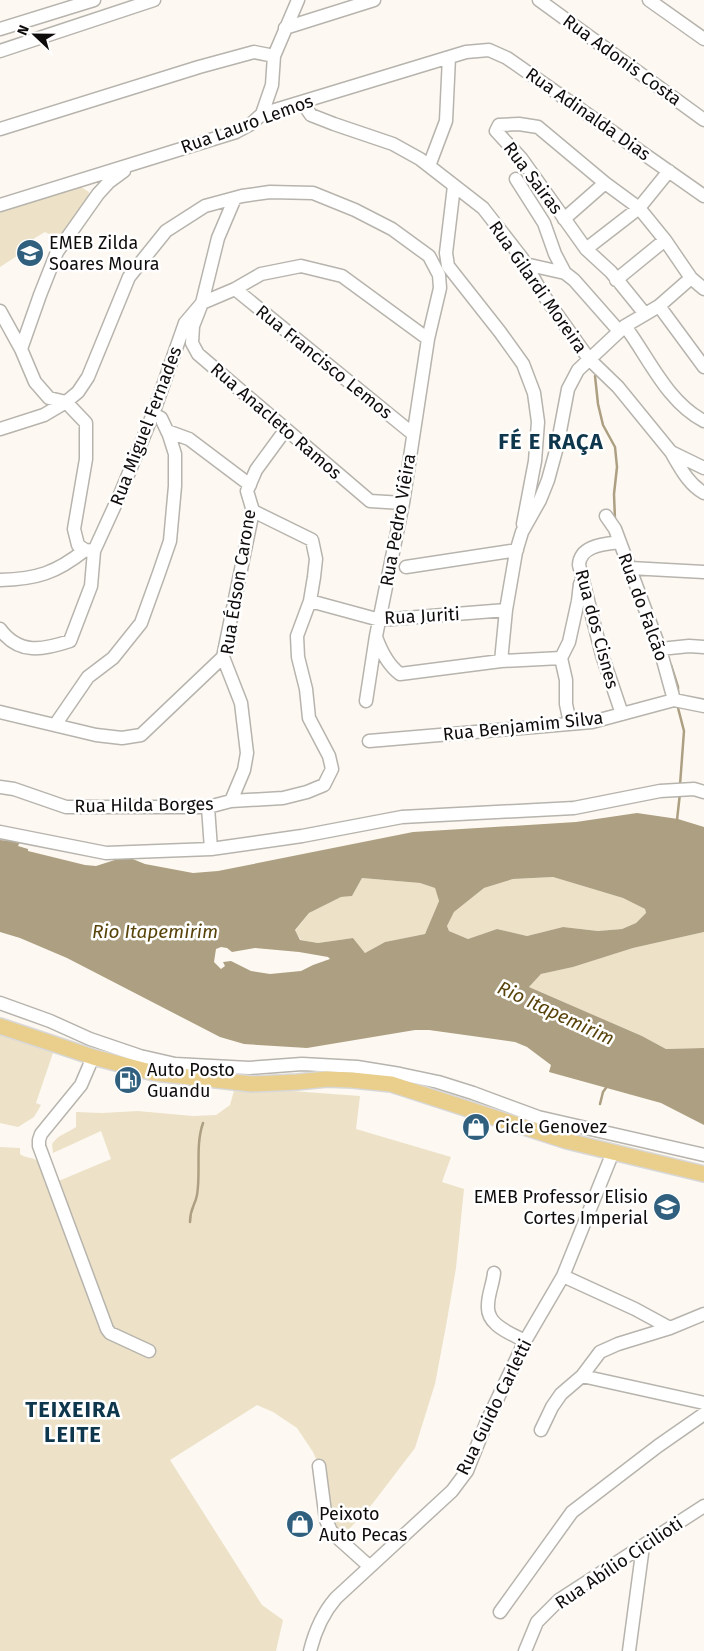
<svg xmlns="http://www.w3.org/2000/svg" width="704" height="1651" viewBox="0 0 704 1651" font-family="'Fira Sans',sans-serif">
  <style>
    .green { fill: #ede2c8 }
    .water { fill: #ad9f81; fill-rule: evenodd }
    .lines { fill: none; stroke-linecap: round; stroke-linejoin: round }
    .stream { stroke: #ad9f81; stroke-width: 2.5 }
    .minor-casing { stroke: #b7b4ad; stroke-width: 15 }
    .major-casing { stroke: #d8d8d8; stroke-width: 18 }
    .minor { stroke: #fff; stroke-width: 12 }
    .major { stroke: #e9ce8c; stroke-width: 15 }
    .labels { text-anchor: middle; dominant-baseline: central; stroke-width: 5; stroke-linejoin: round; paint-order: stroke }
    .street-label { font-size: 18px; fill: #0e0d0b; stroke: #fff }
    .poi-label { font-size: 18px; fill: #0e0d0b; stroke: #fff; text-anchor: start }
    .water-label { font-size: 19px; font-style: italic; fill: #58430a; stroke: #fff }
    .district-label { font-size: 22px; font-weight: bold; letter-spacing: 1px; fill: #0e364d; stroke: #fff }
  </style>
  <rect width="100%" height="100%" fill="#fdf9f2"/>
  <path class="green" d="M75 187H81L89 192 87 203 62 241 45 232 18 248 20 254 0 267V208Z
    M553 877 623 898 645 909 646 914 636 923 622 929 598 931 563 927 527 936 497 929 468 939 449 931 447 926 454 912 484 888 513 879Z
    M362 878 420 883 435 888 439 901 425 934 385 942 365 953 353 938 318 943 301 940 295 931 309 913 341 897 352 896Z
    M704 932V1048L666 1049 642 1036 529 987 541 974 573 967 633 948Z
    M0 1032 54 1050 36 1103 41 1105 34 1117 18 1127 0 1123Z
    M235 1087 360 1096 356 1129 451 1157 442 1182 464 1189 456 1268 446 1326 435 1384 415 1448 373 1503 342 1537 324 1509 322 1472 313 1452 297 1428 273 1412 257 1405 170 1460 262 1605 283 1620 276 1651H0V1147L20 1148V1154C25 1158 31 1157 36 1160 43 1165 43 1177 45 1184L49 1185 111 1159 101 1131 53 1153 52 1144C59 1134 66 1134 76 1127V1112L102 1113 138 1111 193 1116 216 1115 230 1105Z"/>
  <path class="water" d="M637 813 678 819 704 827V932L633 948 573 967 541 974 529 987 642 1036 666 1049 704 1048V1125L661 1103 549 1072 551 1065 527 1047 515 1042 429 1030H415L307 1048 244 1044 220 1037 67 958 20 938 0 932V840L20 842 18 846 28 849V851L85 865 96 866 121 858H130L145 864 193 873 218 871 413 832 576 822ZM553 877 623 898 645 909 646 913 636 923 622 929 598 931 563 927 527 936 497 929 468 939 449 931 447 926 454 912 484 888 513 879ZM362 878 420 883 435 888 439 901 425 934 385 942 365 953 353 938 318 943 300 940 295 930 309 913 341 897 352 896ZM221 947 227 948 232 952 255 948 299 952 328 957 330 959 313 965 301 971 270 974 251 971 231 961 223 962 225 966 221 969 214 962 216 949Z"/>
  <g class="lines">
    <path class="stream" d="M595 376 598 404 603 425 615 447 617 467 614 494 615 520
      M671 665 678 687V693
      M677 704 684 731 680 785
      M677 820 680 793
      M600 1104 603 1092 608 1085
      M190 1222C190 1208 195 1206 197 1195 201 1172 195 1146 203 1123"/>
    <g class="minor-casing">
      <path id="minor" d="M539 0 704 120
        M649 0 704 39
        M285 28 374 0
        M0 29 94 0
        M0 51 154 0
        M302 102 311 115 334 124 393 144 420 159 483 208 522 258 542 293 589 359 618 387 671 452 704 468
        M262 114 272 85 274 56 298 0
        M0 129 199 67 254 52 274 56
        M429 166 446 121 449 57
        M516 179 544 223 555 254 565 273
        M454 186 446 253 448 266 500 332 523 364 534 393 538 422 535 461 523 524
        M235 198 218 238 202 303 193 326 192 343 198 354 370 501 403 503
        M0 205 236 132 251 124 262 114 466 52 489 50 507 58 704 196
        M564 219 605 183
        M586 249 639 208 669 171
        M525 264 565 273 574 280 619 331
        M616 280 665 240
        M235 289 413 434
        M659 306 704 367
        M0 311 21 349 35 382 49 398 66 402 86 423V459L74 529 78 545 85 550 94 551
        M645 314 611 272 586 249 521 158 496 131 499 125 519 124 538 127 605 183 639 208 665 240 691 278 704 289
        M625 326C649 358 667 402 704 421
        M21 349 40 295 57 252 98 194 109 182 124 171
        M0 429 44 415 66 402 78 392 88 377 129 277 166 231 205 206 242 196 270 192 313 193 355 210 392 229 429 256 439 275 440 288 428 339 403 503 376 636 366 701
        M167 431 189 439 250 485
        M671 452C680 467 688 484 704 493
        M606 516 615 529 660 649 674 700
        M620 542C605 544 580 545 579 565L602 655 622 714
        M406 567 517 550
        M630 568 704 572
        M0 580C37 579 56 573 85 550
        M310 601 380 620 506 610
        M0 629C19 655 43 650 70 641L91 586 94 551 121 492 153 414 185 323 202 303 235 289 261 274 301 266 342 276 428 339
        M376 637C381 651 388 665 400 674L501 661 561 658
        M660 649 689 646 704 647
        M501 661 506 610 516 552 522 532 540 500 548 480 557 447 568 389 578 370 625 326 659 306 691 278
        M0 712 96 735 122 738 141 735 223 657
        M570 723 566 704V680L561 658 569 642 578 601 580 584
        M55 725 88 677 113 658 141 623 159 573 170 541 175 486V454L169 435 161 418 153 414
        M369 741 592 722 674 700 704 706
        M0 787 14 789 66 807H208L231 801 283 798 307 792 324 785 332 769 329 756 309 718 306 689 298 657 297 636 310 601 314 577 316 559 312 540 253 511
        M231 801 244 770 247 753 241 703 223 657 253 511 247 491 256 470 286 429
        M208 807 211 849
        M0 832 106 853 211 849 302 836 402 817 574 808 660 791 694 789 704 792
        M0 1003 50 1021 90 1039 140 1056 175 1064 249 1068 302 1064 357 1067 400 1074 438 1082 473 1093 538 1117 704 1155
        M93 1057 81 1085 41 1134 39 1140V1146L107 1329 110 1333 149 1351
        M494 1273C493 1284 488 1294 488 1305 486 1325 510 1333 525 1341
        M563 1276 635 1309 670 1328
        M582 1376 704 1403
        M541 1430 552 1407 561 1394 582 1376 600 1352 618 1344 670 1328 704 1314
        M319 1466 326 1520 331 1531 340 1540 369 1566
        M500 1612 572 1512 658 1446 704 1414
        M310 1651C315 1631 322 1614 336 1598L452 1491 467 1471 487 1421 525 1341 563 1276 613 1152
        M525 1651 537 1622 559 1600 704 1506
        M629 1651 643 1546"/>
    </g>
    <g class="major-casing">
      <path id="major" d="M0 1026 93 1057 154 1073 252 1084 297 1082 327 1079 352 1080 391 1084 567 1141 704 1174"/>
    </g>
    <use href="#minor" class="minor"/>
    <use href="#major" class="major"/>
  </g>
  <defs>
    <g id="school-disc" transform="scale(1.4375)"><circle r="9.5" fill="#30607e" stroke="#fff"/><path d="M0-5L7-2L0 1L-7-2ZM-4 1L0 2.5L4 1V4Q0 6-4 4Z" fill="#fff"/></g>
    <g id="fuel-disc" transform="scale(1.4375)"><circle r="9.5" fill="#30607e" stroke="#fff"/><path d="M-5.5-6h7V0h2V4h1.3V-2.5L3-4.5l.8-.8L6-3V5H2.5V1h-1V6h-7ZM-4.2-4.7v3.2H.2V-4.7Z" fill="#fff"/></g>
    <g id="shop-disc" transform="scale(1.4375)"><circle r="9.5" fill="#30607e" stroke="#fff"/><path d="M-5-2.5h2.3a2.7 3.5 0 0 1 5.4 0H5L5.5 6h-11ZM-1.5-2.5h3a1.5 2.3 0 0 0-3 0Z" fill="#fff"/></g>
  </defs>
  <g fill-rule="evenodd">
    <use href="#school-disc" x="30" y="253"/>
    <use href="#fuel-disc" x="128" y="1080"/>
    <use href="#shop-disc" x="476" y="1127"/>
    <use href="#school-disc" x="667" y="1207"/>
    <use href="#shop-disc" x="300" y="1524"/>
  </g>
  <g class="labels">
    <g class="street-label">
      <text transform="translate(622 60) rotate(36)">Rua Adonis Costa</text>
      <text transform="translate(588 114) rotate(35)">Rua Adinalda Dias</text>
      <text transform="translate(247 124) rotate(-20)">Rua Lauro Lemos</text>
      <text transform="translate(533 178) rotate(53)">Rua Sairas</text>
      <text transform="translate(538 287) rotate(55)">Rua Gilardi Moreira</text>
      <text transform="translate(324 362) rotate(39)">Rua Francisco Lemos</text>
      <text transform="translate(276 421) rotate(41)">Rua Anacleto Ramos</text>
      <text transform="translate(146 426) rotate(-69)">Rua Miguel Fernades</text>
      <text transform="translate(398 520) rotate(-80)">Rua Pedro Viêira</text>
      <text transform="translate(238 582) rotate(-81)">Rua Édson Carone</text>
      <text transform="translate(643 607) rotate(70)">Rua do Falcão</text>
      <text transform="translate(422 616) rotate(-3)">Rua Juriti</text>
      <text transform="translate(597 629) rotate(75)">Rua dos Cisnes</text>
      <text transform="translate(523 726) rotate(-6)">Rua Benjamim Silva</text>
      <text transform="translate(144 805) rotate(-1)">Rua Hilda Borges</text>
      <text transform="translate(494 1407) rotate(-64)">Rua Guido Carletti</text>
      <text transform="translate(619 1563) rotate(-34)">Rua Abílio Cicilioti</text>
    </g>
    <g class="poi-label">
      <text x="49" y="243">EMEB Zilda<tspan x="49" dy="21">Soares Moura</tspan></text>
      <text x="147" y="1070">Auto Posto<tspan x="147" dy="21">Guandu</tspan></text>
      <text x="495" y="1127">Cicle Genovez</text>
      <text x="648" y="1197" text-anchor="end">EMEB Professor Elisio<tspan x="648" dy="21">Cortes Imperial</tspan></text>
      <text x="319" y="1514">Peixoto<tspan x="319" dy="21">Auto Pecas</tspan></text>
    </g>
    <g class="water-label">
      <text x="155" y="931">Rio Itapemirim</text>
      <text transform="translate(556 1013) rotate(25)">Rio Itapemirim</text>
    </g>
    <g class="district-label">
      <text x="551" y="441">FÉ E RAÇA</text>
      <text x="73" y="1409">TEIXEIRA<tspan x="73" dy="25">LEITE</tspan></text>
    </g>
  </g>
  <g transform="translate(35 35) rotate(292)" stroke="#ffffff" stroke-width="4" paint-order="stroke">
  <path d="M0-4L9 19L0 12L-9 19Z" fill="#0e0d0b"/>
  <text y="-8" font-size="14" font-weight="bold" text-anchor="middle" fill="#0e0d0b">N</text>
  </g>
</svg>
